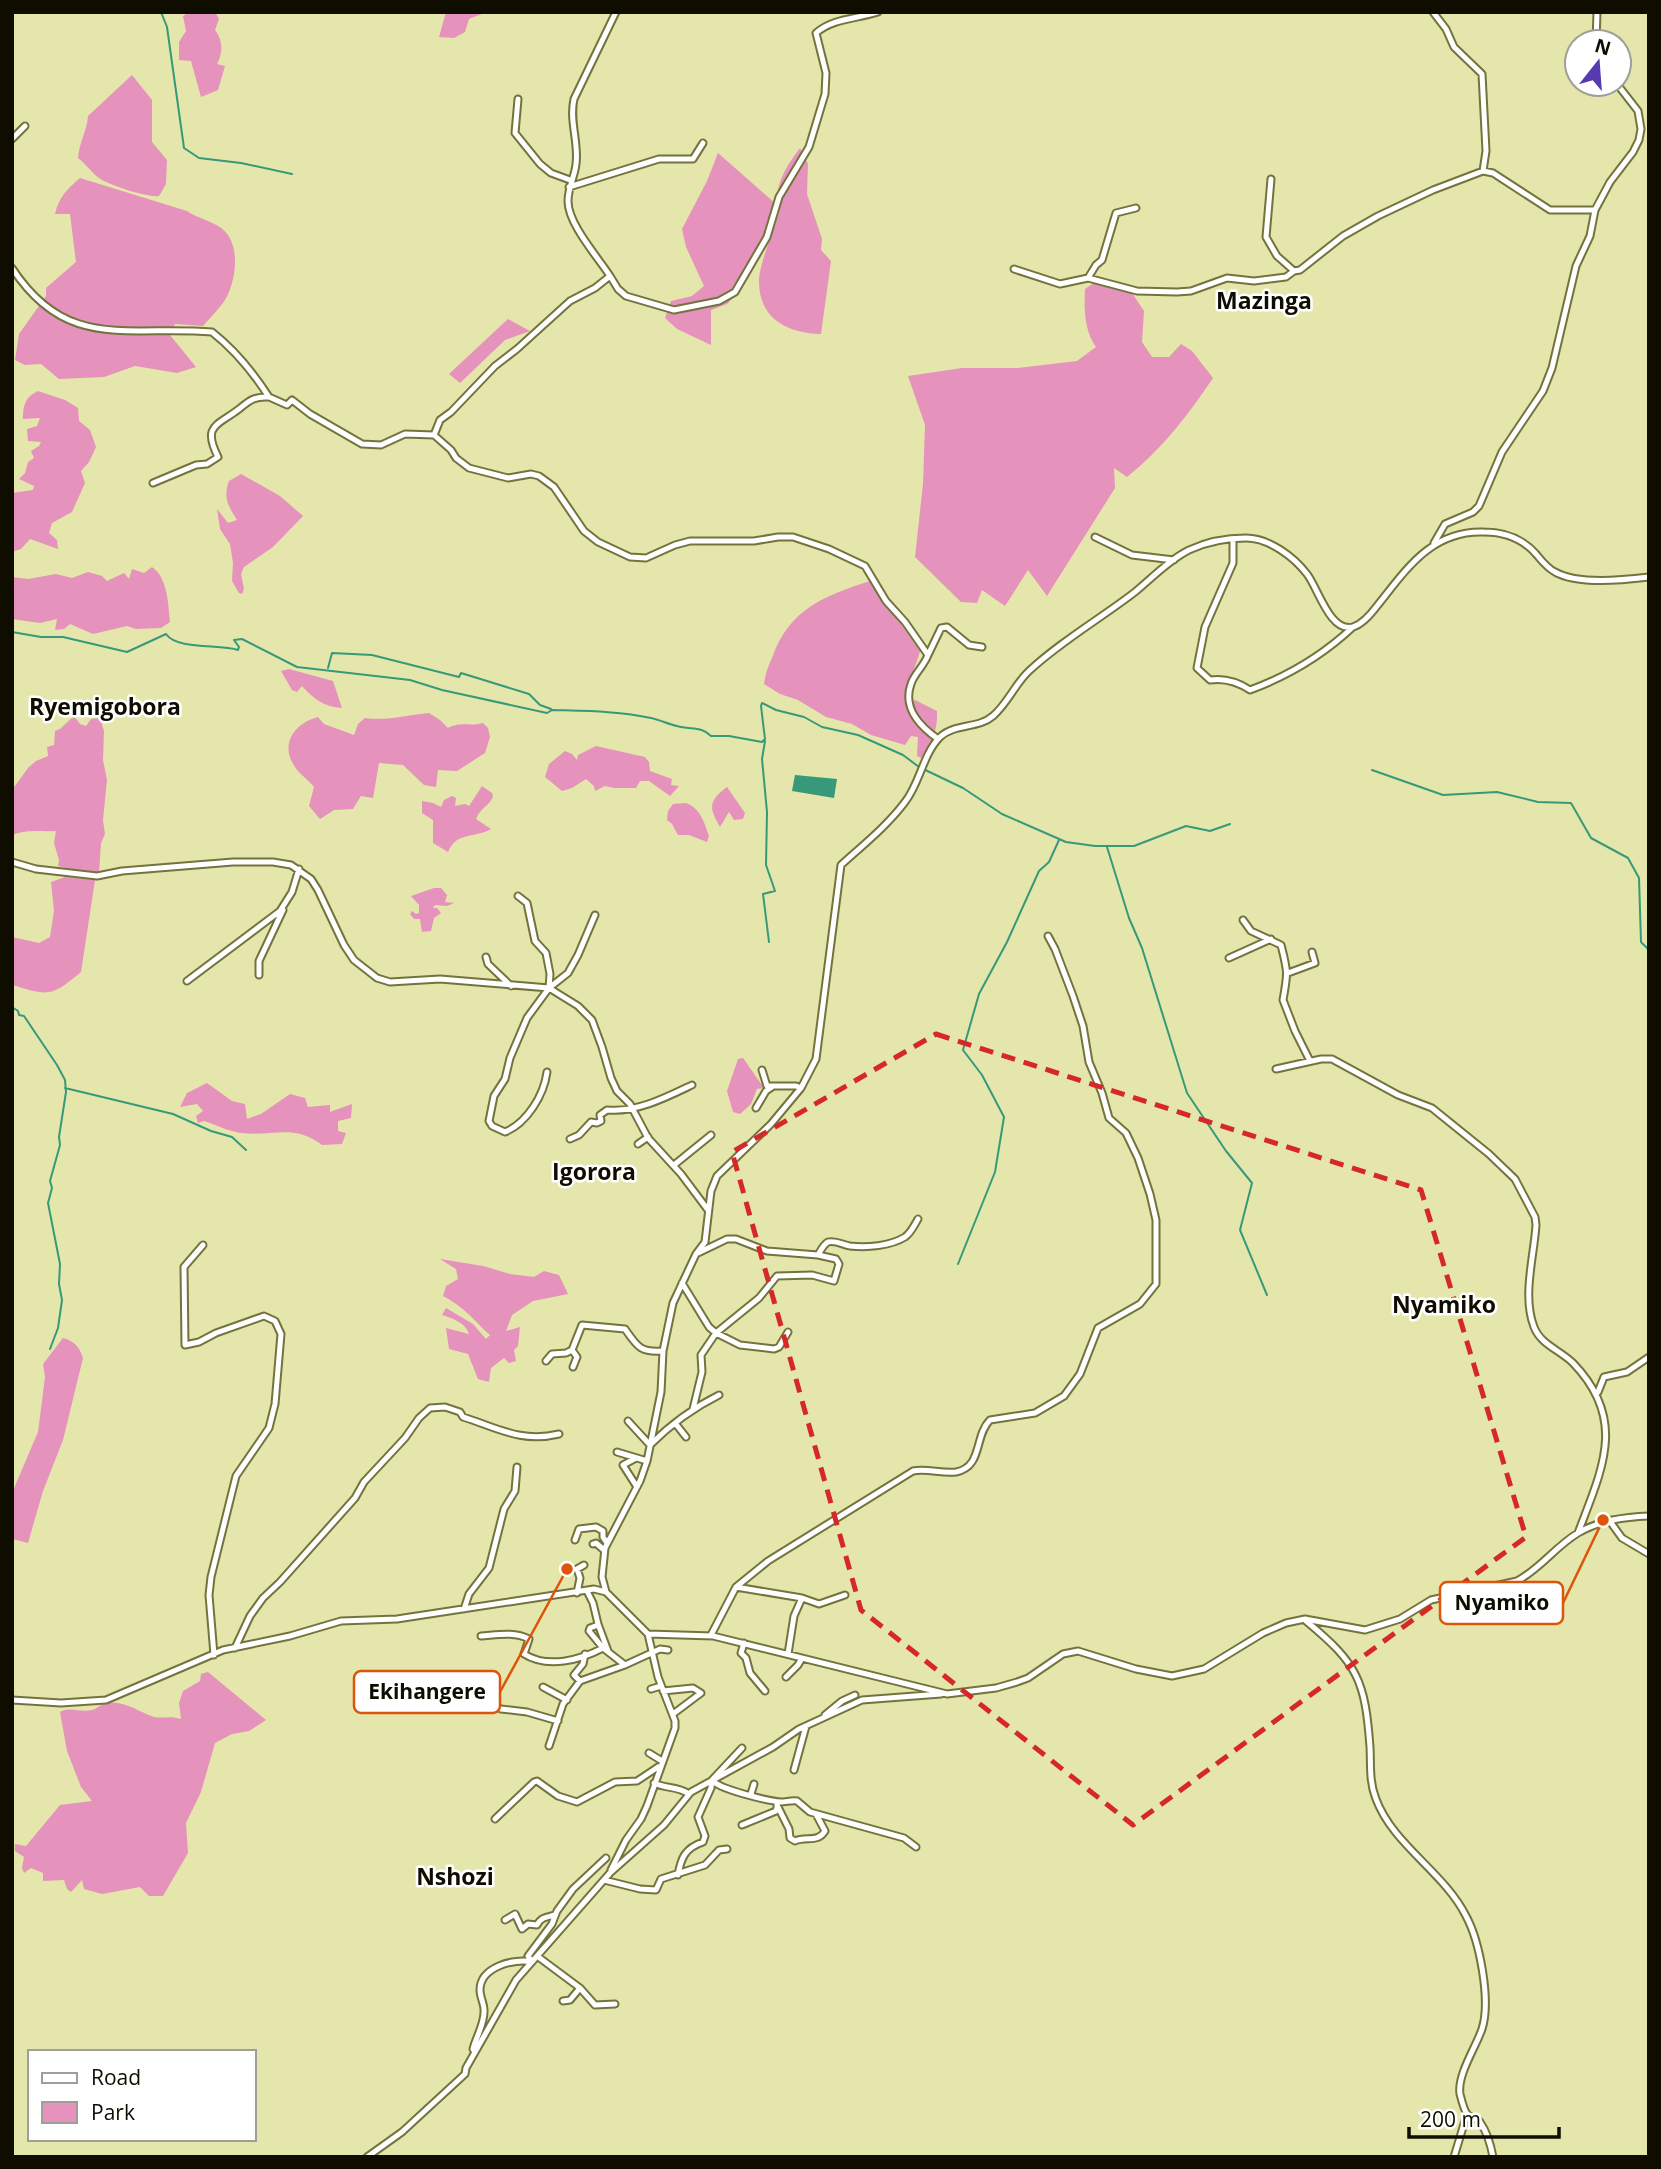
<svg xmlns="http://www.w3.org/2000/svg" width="1661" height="2169" viewBox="0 0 1661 2169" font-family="'Open Sans',sans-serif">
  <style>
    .green { fill: #e592bc }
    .water { fill: #37997a }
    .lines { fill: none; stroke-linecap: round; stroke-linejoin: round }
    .stream { stroke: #37997a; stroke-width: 2 }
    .street-casing { stroke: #73733d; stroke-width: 9 }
    .street { stroke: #fff; stroke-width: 5 }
    .marked { fill: none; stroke: #d62828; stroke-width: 5; stroke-dasharray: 14 9; stroke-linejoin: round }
    .labels { text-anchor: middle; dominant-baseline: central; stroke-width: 5; stroke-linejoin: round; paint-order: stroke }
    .quarter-label { font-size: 23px; font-weight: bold; fill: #0e0d00; stroke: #fff }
    .leader { fill: none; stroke: #dd550b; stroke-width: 2.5 }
    .callout-dot { fill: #dd550b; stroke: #fff; stroke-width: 2.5 }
    .callout { fill: #fff; stroke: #dd550b; stroke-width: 2.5 }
    .callout-label { font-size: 21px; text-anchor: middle; font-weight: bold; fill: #0e0d00 }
  </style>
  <rect width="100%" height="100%" fill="#e5e6ab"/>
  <path class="green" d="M189 12H215L219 19 215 30C223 40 223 53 217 64L225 66 218 90 201 97 191 61 179 60V42L186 31 183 16Z
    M446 12H487L469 19 465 32 454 38 439 37Z
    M132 75 152 100V142L167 160 166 184 159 196C149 198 108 185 99 178 91 172 86 164 78 158 79 143 87 131 88 116Z
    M800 148 808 164 807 194 822 239 821 250 831 261 821 334C789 333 760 320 759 283 758 267 773 233 778 216 781 207 776 199 778 190 781 174 791 160 800 148Z
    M718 153 776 204 773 218 744 273 738 293 727 304 711 310V345L677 329 665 318 671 301 692 296 704 286 686 247 682 229 707 181Z
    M80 178 187 211C197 218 212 221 221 228 242 243 236 282 225 300 219 309 210 318 203 326L175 324 170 335 196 367 177 373 135 366 104 377 59 379 41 364 25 365 15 360 19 334 46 296V288L76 262 70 214H55C59 197 67 189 80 178Z
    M1097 281 1126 284 1144 311 1142 342 1152 357H1169L1181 344 1192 351 1213 378C1188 415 1162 449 1127 477L1114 468 1115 488 1047 596 1028 570 1005 606 982 590 977 603 961 602 915 557 923 484 925 425 908 376 962 368H1018L1077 361 1096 347C1084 330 1084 308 1085 289Z
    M508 319 530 331 505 340 460 383 449 374Z
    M38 391 65 400 78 408 79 421 90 430 96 447 89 462 81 471 85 483 72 512 52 523 49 533 57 540 58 549 30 539 21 549 12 552V493L33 490 34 486 19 479 25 473 28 462 34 458 31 451 39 446 41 442 28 441 27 429 37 426 40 418 23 419C23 406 25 397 38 391Z
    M241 474 280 496 303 516 273 547 244 567 241 574 244 589 242 594 239 593 232 581 233 563 230 544 220 529 217 509 228 523 237 520C228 506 223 497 229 481Z
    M152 567C168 578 168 604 170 622L161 628 136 629 127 626 93 634 70 624 64 629 55 630 57 619 40 623 12 619V577L28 579 56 574 72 578 88 572 102 576 107 581 124 573 129 579 132 569 144 573Z
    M870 581 920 651C915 671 904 685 907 706L915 700 937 711C938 729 932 744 921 758L917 756 918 737 911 736 905 745 871 735 852 724 826 717 798 700 780 694 764 684C765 675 768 666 772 658 789 609 824 596 870 581Z
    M289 669 333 681 342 708C324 707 314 699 302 686L297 692 292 690 281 671Z
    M429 713 440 720 448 728C462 721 469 727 483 723L488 728 490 737 485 753 457 771 438 770 436 787 424 785 403 765 379 763 373 798 361 796 353 809 334 810 320 819 309 806 314 787C309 780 299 774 295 767 279 744 295 723 318 717L324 724 354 735 358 724 365 718C386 721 408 715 429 713Z
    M74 716 80 724 86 726 91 719 100 718 104 731 103 760 107 780 103 820 105 834 101 843 99 872H80L58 866 59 860 54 843 56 831C39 832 29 829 12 835V790L28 768 36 761 48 756 47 747 54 745 55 731 60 729Z
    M596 746 645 757 649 762 650 771 672 779 671 785 679 786 670 796 649 781H640L636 788H614L605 786 595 791 594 786 586 779 572 788 562 791 545 777 549 764 565 751 572 754 577 760 578 755Z
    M482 786 492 793 493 797C488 807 481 807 476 819L491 829C473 839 457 831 448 852L433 843V820L422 813V801L433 803 441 807 444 800 452 796 456 798 455 806 465 804 469 806Z
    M727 787 745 813 743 819 734 820 729 812 720 827C709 808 708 801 727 787Z
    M686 803C701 809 704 822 709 836L707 842 689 835H678L672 824 667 820 668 811 673 804Z
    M65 877 95 880 81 972C51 997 49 996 12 985V937L39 943 50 937 54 911 51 882Z
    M434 888H441L447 895 445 902 454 903 447 906 435 905 433 908H437L441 913 434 918 431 931 422 932 420 919H414L410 914 412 911 416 914 419 913V905L411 896Z
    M743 1058 764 1088 757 1089 751 1104 740 1114 733 1112 727 1091 738 1059Z
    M207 1083 232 1101 245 1104 247 1119 261 1114 290 1094 305 1098 308 1107 330 1105V1112L352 1104 351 1118 338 1121V1131L346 1133 342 1144 322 1145C294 1123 272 1137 241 1133 228 1131 216 1125 204 1121L198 1123 196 1116 203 1111 197 1104 180 1107 187 1093Z
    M440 1259 483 1266 510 1274 534 1277 544 1271 559 1275 568 1294 533 1301 512 1315 506 1331 520 1327 518 1346 514 1350 516 1361 509 1363 504 1358 491 1368 489 1382 478 1379 468 1354 449 1349 446 1328 469 1334C466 1323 452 1318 442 1315L446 1308 473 1324 486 1339 490 1335C472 1319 466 1308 443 1296L446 1286 458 1279 456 1269Z
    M63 1338C74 1341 79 1346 83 1358L63 1440 43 1491 28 1543 12 1539V1493L38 1432 45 1377 43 1364Z
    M208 1672 266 1720 249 1731 232 1734 215 1743 201 1792 186 1823 188 1853 163 1896H149L140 1887 102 1894 84 1889 82 1880 71 1892 67 1889 64 1880 43 1881V1873L31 1868 24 1873 22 1868 24 1857 15 1851V1844L26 1846 60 1805 92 1801 81 1787 67 1751 60 1712C71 1706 80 1713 92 1710 97 1709 101 1704 106 1703 125 1700 138 1712 154 1717 163 1719 170 1715 181 1719L179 1703 183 1691 200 1681 201 1674Z"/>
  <path class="water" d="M795 775 837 779 834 798 792 791Z"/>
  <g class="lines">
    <path class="stream" d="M161 12 167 27 184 148 199 158 241 163 292 174
      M12 632 41 637H63L127 652 166 634C177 650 219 644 238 650L239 647 234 640 242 639 297 667 410 680 442 690 547 713 552 710C585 711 619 711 651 718 660 720 668 724 677 726 691 730 702 726 711 736H729L762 742 765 739 761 706 762 703 776 710 804 717 822 727 858 735 903 755 919 767 963 788 1002 814 1066 842 1095 846H1134L1186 826 1210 831 1230 824
      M328 668 332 653 372 655 459 677 461 673 529 694 540 705 551 709
      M765 741 762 759 767 812 766 865 775 891 763 894 769 942
      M1372 770 1443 795 1497 792 1538 802 1571 803 1591 838 1628 858 1639 878 1641 942 1649 950
      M1107 847 1129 918 1142 948 1187 1093 1226 1151 1252 1183 1240 1230 1267 1295
      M12 1007 18 1011 19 1015 24 1016 57 1065 65 1080 66 1092 59 1137 60 1145 50 1181 52 1188 48 1203 60 1264 59 1284 62 1300 58 1328 50 1349
      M65 1088 173 1114 211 1131 232 1137 246 1150
      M958 1264 995 1172 1004 1117 982 1075 963 1050 979 994 1007 942 1039 871 1049 862 1059 840"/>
    <g class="street-casing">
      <path id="street" d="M1433 12 1446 29 1454 47 1482 74 1486 151 1483 171
        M1596 42 1597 12
        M518 99 515 133 540 164 551 173 570 180
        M12 139 25 126
        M1271 179 1266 237 1277 256 1294 271 1300 270 1343 236 1378 216 1433 190 1483 171 1493 173 1550 210H1595
        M569 187 659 159H693L703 143
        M12 268C67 352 128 325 212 332 236 351 253 372 269 397 254 396 249 401 239 409 217 426 202 425 218 457L207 464 196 465 153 483
        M1014 269 1060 284 1088 278 1137 291 1177 292 1191 291 1227 278 1254 281 1286 277 1294 271
        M610 276 618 289 626 296 674 310 719 301 735 292 767 237 779 197 809 147 825 94 826 73 816 33C833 18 857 19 878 12
        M1088 278 1096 265 1102 260 1116 213 1136 208
        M269 397 287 405 292 400 310 414 362 444 381 445 405 434 434 435 451 450 456 458 469 468 508 478 531 474 539 476 554 487 584 531 598 542 630 557 646 558 675 545 690 541H754L778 537H793L829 549 865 566 886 601 905 622 928 655C924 666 914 674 911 684 902 709 921 727 938 739
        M434 435 440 420 451 412 495 366 517 349 570 301 595 288 610 276C597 256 568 224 568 201 568 187 575 176 576 164 579 143 569 121 574 99L616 12
        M1095 537 1132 555 1174 560
        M1233 539V563L1205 627 1197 668 1210 680C1224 678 1238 682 1250 690 1288 676 1323 655 1353 627
        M1434 543 1445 524 1473 512 1479 506 1502 452 1543 391 1552 368 1576 266 1590 236 1595 210 1610 182 1633 152 1639 140 1641 129 1638 111 1617 84
        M928 655 941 628 947 627 969 645 982 647
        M12 862 36 869 97 876 122 871 233 862H273L291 865 311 879 318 890 344 945 354 960 377 978 390 982 440 979 549 988 578 1006 592 1020 602 1047 611 1078 617 1091 630 1104 648 1138 681 1174 708 1210
        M518 896 527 903 535 941 546 953 550 974 549 988 527 1018 510 1058 505 1079 494 1096 489 1121 492 1126 505 1132C527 1123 544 1095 547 1072
        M1243 920 1251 931 1281 945C1288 972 1288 973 1283 1000L1295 1031 1310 1061
        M486 957 488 964 511 986
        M1229 958 1271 939
        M1288 973 1315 963 1312 952
        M259 975V961L283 910
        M187 981 280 911 292 892 299 869
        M549 988 568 973 578 955 595 915
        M1276 1069 1321 1059H1332L1398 1095 1432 1108 1489 1154 1515 1179 1535 1217 1536 1225C1534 1257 1522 1296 1534 1327 1541 1345 1560 1350 1573 1363 1628 1420 1602 1469 1578 1533
        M762 1070 767 1086H796L801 1088
        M756 1108 766 1091 772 1087
        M570 1139 579 1135 591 1122 597 1123 601 1121 600 1115 607 1110C636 1113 667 1097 692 1085
        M638 1144 648 1137
        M674 1165 711 1135
        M203 1245 184 1267 185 1345 199 1342 216 1333 264 1316 275 1321 281 1334 275 1404 269 1428 236 1476 211 1577 209 1595 214 1655
        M698 1253 727 1239H736L767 1251 818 1255C821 1250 823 1245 828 1242 836 1240 843 1245 850 1246 867 1248 890 1246 905 1237 911 1233 915 1224 918 1219
        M682 1283 709 1327 716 1333 759 1298 777 1276 812 1275 834 1281 839 1264 836 1259 818 1255
        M572 1350 577 1357 573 1367
        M546 1361 552 1354 566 1353 572 1350 582 1325 625 1329C637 1346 640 1353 663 1351
        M1598 1392 1604 1377 1627 1372 1649 1357
        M693 1409 702 1372 701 1355 716 1333 740 1345 774 1349 779 1347 788 1332
        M628 1421 650 1445C670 1425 693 1408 719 1395
        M675 1423 686 1437
        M617 1452 647 1461
        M636 1458 623 1465 637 1487
        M1609 1520 1622 1538 1649 1554
        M575 1540 579 1529 596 1527 603 1531V1537L607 1543
        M593 1544 596 1543 604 1550
        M736 1587 802 1598 819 1604 845 1595
        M587 1591 593 1603 598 1624 608 1651
        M606 1592 602 1577 605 1548 640 1481 647 1461 661 1392 663 1351 673 1303 696 1254 705 1242 711 1191 717 1176 771 1124 801 1088 816 1059 841 865C863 845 887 826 905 802 920 783 923 754 940 737 955 723 978 729 993 716 1008 703 1015 684 1029 671 1061 641 1100 619 1135 592 1152 578 1169 560 1189 550 1206 542 1227 538 1246 538 1269 538 1294 557 1307 574 1318 588 1330 633 1353 627 1363 624 1371 614 1377 606 1406 570 1431 530 1484 532 1505 532 1522 538 1536 554 1541 560 1547 568 1555 572 1578 585 1623 580 1649 577
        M577 1593 580 1578 577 1569 584 1565
        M464 1609 469 1594 489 1568 504 1509 515 1491 517 1467
        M1306 1621C1358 1664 1365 1680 1370 1747 1371 1765 1369 1782 1376 1799 1393 1845 1444 1872 1466 1916 1480 1942 1491 2001 1482 2029 1476 2047 1457 2075 1460 2094 1461 2098 1464 2110 1467 2114 1470 2118 1477 2118 1480 2122 1487 2132 1491 2146 1493 2157
        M598 1625 590 1628 589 1631 603 1648 625 1665 660 1649 668 1650
        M711 1635 736 1587 768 1561 913 1471C927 1468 942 1474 956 1472 983 1467 974 1436 990 1420L1035 1413 1064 1396 1080 1374 1098 1328 1140 1304 1156 1284V1220L1150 1194 1138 1158 1126 1133 1109 1118 1102 1093 1089 1062 1083 1026 1073 996 1055 949 1048 936
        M481 1636C496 1635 514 1631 529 1639L524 1654C548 1669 580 1660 603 1648
        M744 1643 741 1653 746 1658 750 1673 765 1691
        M235 1648 250 1616 263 1598 280 1582 355 1498 364 1482 405 1438 419 1418 430 1408 445 1407 460 1412 463 1417C498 1428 521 1443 559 1434
        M788 1654 794 1616 802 1598
        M466 1677 485 1701 501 1709 527 1712 558 1721
        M786 1677 798 1665 802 1658
        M580 1681 574 1675 583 1664 585 1654
        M543 1687 567 1700
        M651 1689 661 1686
        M663 1691 693 1688 701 1693 673 1714
        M12 1700 61 1703 106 1700 223 1650 290 1636 341 1621 397 1619 594 1589 606 1592 648 1634 713 1636 947 1694 996 1688 1017 1682 1028 1678 1063 1654 1078 1651 1136 1669 1172 1676 1204 1669 1263 1633 1286 1623 1305 1619 1365 1630 1400 1619 1431 1600 1517 1581C1540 1569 1556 1546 1578 1533 1600 1520 1625 1517 1649 1516
        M825 1715 842 1701 855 1695
        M549 1746 563 1704 580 1681 625 1665
        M649 1753 662 1761
        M794 1770 806 1726
        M712 1780C718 1789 768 1801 781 1802 786 1802 792 1800 797 1801L810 1812 904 1838 916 1847
        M654 1783C666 1789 678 1786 689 1794
        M751 1794 754 1784
        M777 1805 789 1829 790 1838 795 1841C806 1836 818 1843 825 1831L816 1814
        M495 1819 534 1782 537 1781 558 1796 577 1802 615 1782 637 1781 658 1767
        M742 1825 776 1811 777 1807
        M611 1870 626 1840 641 1819 647 1806 675 1728V1721L658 1677 648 1634
        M678 1875C681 1858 685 1848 703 1842L705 1836 698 1817 711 1788 712 1780 742 1748
        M604 1880 640 1889 656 1890 661 1879 705 1865 719 1850 727 1849
        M505 1920 515 1914 522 1929 528 1924 537 1925C541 1917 547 1917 555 1915
        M537 1956 580 1988 570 2000 563 2001
        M580 1988 595 2005 615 2004
        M475 2052 473 2049C476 2037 484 2025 484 2012 485 2005 480 1998 480 1990 480 1967 514 1958 532 1962L528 1956 552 1924 557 1911 573 1889 606 1858
        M367 2157 402 2132 465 2074 466 2068 516 1980 610 1873 664 1825 691 1792 773 1747 799 1729 862 1700 941 1694
        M1454 2157 1467 2114"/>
    </g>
    <use href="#street" class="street"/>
  </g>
  <path class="marked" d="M936 1034 1421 1190 1526 1537 1133 1825 861 1610 732 1152Z"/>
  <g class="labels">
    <g class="quarter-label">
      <text x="1264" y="300">Mazinga</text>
      <text x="105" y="706">Ryemigobora</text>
      <text x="594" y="1171">Igorora</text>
      <text x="1444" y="1304">Nyamiko</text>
      <text x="455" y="1876">Nshozi</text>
    </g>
  </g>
  <path class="leader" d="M1603 1520L1563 1603M567 1569L500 1692"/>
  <g class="callout-dot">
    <circle cx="1603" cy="1520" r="7"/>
    <circle cx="567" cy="1569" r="7"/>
  </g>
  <g class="callout">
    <rect x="1440" y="1582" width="123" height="42" rx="7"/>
    <rect x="354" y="1671" width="146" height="42" rx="7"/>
  </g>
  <g class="callout-label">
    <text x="1502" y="1610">Nyamiko</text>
    <text x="427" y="1699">Ekihangere</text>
  </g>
  <rect width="1661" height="2169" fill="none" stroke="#0e0d00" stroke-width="28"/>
  <rect x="28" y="2050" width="228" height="91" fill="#ffffff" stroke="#9f9e99" stroke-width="2"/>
  <rect x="42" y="2073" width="35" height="10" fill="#ffffff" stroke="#9f9e99" stroke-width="2"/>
  <text x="91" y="2085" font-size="21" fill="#0e0d00">Road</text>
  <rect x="42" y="2102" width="35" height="21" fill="#e592bc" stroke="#9f9e99" stroke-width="2"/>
  <text x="91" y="2120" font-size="21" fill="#0e0d00">Park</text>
  <g transform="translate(1598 63) rotate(17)"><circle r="33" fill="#ffffff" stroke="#9f9e99" stroke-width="2"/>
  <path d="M0-5L12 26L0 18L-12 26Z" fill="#5739b1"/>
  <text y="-10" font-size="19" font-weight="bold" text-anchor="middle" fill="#0e0d00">N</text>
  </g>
  <path d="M1409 2127v10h150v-10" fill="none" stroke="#0e0d00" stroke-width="3.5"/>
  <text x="1420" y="2127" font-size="21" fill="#0e0d00" stroke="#ffffff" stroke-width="5" paint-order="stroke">200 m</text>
</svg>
